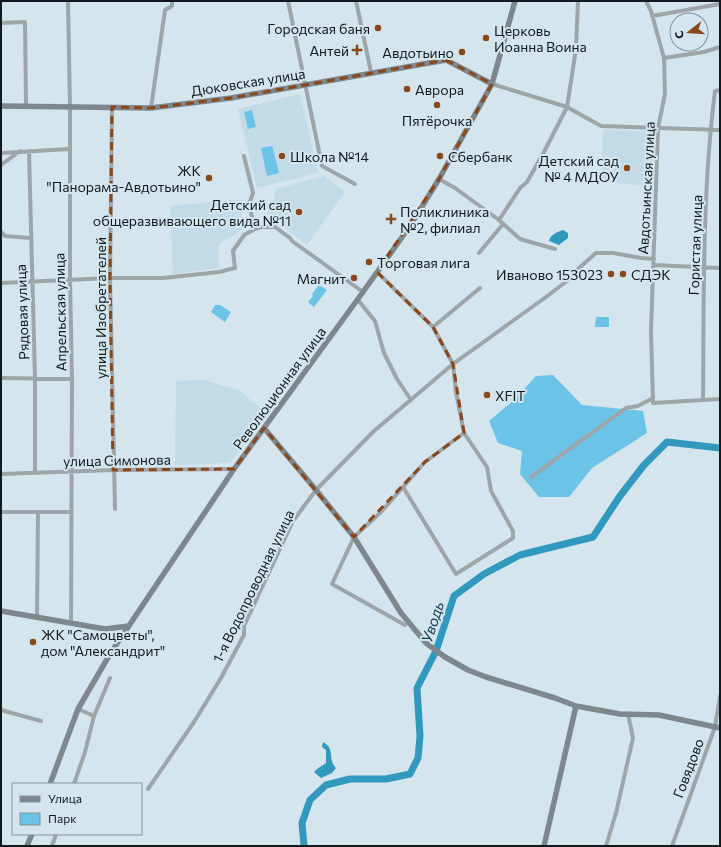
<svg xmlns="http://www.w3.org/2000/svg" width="721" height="847" viewBox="0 0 721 847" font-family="Commissioner,sans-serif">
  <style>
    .built { fill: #c2dbe7 }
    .green { fill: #6bc3e8 }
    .water { fill: #3198be }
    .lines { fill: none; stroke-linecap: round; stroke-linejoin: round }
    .river { stroke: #3198be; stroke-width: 7 }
    .street { stroke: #9ea5a8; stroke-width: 4 }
    .secondary { stroke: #7d878c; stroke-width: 5.5 }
    .marked { fill: none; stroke: #8a4719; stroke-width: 3; stroke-dasharray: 8 5; stroke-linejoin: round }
    .poi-dot { fill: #8a4719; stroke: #d4e5ed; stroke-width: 1.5 }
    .labels { text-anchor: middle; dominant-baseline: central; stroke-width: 4; stroke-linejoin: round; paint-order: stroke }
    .poi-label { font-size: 14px; fill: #13191c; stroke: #d4e5ed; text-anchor: start }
    .street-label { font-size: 14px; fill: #13191c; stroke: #d4e5ed }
    .water-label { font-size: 15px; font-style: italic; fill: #103c4d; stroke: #d4e5ed }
  </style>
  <rect width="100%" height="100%" fill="#d4e5ed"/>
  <path class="built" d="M300 94 318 173 257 188 238 109Z
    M603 130 646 131 647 135H654L652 186 601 182Z
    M324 176 345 192 307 245 267 214 268 209 274 203 275 189Z
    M244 199 247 212 241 213 244 229 220 243 218 248 219 268 173 274 170 206Z
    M203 380 239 390 266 413 230 463 175 465 176 381Z"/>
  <path class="green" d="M252 110 256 127 248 129 244 112Z
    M272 146 279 173 267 176 261 148Z
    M319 285 327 290 314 307 308 302 313 296 312 294Z
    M215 305H220L231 312 225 322 211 312Z
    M596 317H609V327H595Z
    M553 375 582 405 643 411 647 433 592 468 569 497H539L520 474 522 451 498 443 489 421 515 399 536 376Z"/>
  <path class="water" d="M563 230 568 233V238L559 245 549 241C550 235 557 232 563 230Z
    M323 742C336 749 327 759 336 768L332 773 321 778 314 772 317 769 326 763V750L322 747Z"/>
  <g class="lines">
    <path class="river" d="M304 846 302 823 310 800 326 785 350 779H386L410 774 418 758 420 736 417 688 436 651 454 596 484 574 520 555 593 537 620 496 644 465 667 442 720 448"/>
    <path class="street" d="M68 1 70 107V279L72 379 71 623
      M288 1 322 166 355 184
      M356 1 371 72
      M646 1 651 11 664 58 665 94 658 128 651 331 653 403 720 399
      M652 16 720 4
      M1 23 25 22 26 106
      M664 58 704 52 720 47
      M492 84 567 107 601 126 720 130
      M112 107 110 278 115 509
      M151 108 165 10 172 6V1
      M29 151 35 379V473
      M3 153 69 149
      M244 156 253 193 249 204 255 229
      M1 165 20 151
      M439 179 455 188 499 220 520 239 555 249
      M499 220 520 188 527 182 543 154 567 107 576 49 578 1
      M1 232 5 236 31 238
      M479 253 503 224
      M653 265 720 268
      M377 272 433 327 453 364 456 392 464 433 487 467 491 491 513 531V538L456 574 403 487
      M1 283 110 278H163L219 272 235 268 233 251 244 235 255 229 261 227H275L290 238 292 241 363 292
      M358 300 375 321 384 353 397 379 411 400
      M433 327 480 288
      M1 378 72 379
      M703 400C704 297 702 193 715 91L720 90
      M1 474 113 470 234 469
      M531 477 626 408 638 406 653 398
      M1 512H71
      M37 618 38 512
      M405 625 332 584 354 537 381 512 425 462 464 433
      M78 709 94 716
      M1 710 41 721
      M74 784 85 752 94 716 110 678
      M148 789 194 722 221 678 244 635V626L293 521 316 490 374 431 453 364 546 297 576 274 578 269 596 253H613L641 258 654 259
      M52 846 56 834
      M606 846 616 813 633 738 628 714
      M672 846 715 727 720 696"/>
    <path class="secondary" d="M1 106 151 108 231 98 446 60 492 84
      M264 428 316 490 354 537 401 613 426 643 445 657 468 670 486 677 555 698 576 706 620 714 659 715 720 728
      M1 611 105 629 129 626
      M50 784 78 709 110 654 234 469 363 292 410 226 439 179 492 84 515 1
      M27 846 32 834
      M544 846 576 706"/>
  </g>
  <path class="marked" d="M446 60 492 84 439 179 377 272 433 327 453 364 464 433 425 462 354 537 264 428 234 469 113 470 110 278 112 107 151 108 231 98Z"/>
  <g class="poi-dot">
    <circle cx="378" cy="28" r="4"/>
    <circle cx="486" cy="38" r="4"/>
    <path d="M355 44h4v4h4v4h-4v4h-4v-4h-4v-4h4z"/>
    <circle cx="462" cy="52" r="4"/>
    <circle cx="407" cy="89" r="4"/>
    <circle cx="437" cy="105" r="4"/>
    <circle cx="282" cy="156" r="4"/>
    <circle cx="440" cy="156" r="4"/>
    <circle cx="627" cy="168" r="4"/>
    <circle cx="209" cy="178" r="4"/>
    <circle cx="299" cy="212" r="4"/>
    <path d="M389 213h4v4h4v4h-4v4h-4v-4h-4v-4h4z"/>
    <circle cx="369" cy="262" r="4"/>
    <circle cx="611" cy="274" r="4"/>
    <circle cx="623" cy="274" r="4"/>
    <circle cx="354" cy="278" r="4"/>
    <circle cx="487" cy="395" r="4"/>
    <circle cx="33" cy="642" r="4"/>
  </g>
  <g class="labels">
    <g class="poi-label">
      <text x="370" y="28" text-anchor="end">Городская баня</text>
      <text x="494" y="30">Церковь<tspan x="494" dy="16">Иоанна Воина</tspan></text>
      <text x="349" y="50" text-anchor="end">Антей</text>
      <text x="454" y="52" text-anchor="end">Авдотьино</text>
      <text x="415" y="89">Аврора</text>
      <text x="437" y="120" text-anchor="middle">Пятёрочка</text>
      <text x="290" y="156">Школа №14</text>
      <text x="448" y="156">Сбербанк</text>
      <text x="619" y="160" text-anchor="end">Детский сад<tspan x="619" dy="16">№ 4 МДОУ</tspan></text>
      <text x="201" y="170" text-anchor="end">ЖК<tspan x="201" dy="16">"Панорама-Авдотьино"</tspan></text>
      <text x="291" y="204" text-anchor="end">Детский сад<tspan x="291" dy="16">общеразвивающего вида №11</tspan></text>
      <text x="400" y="211">Поликлиника<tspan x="400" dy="16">№2, филиал</tspan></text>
      <text x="377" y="262">Торговая лига</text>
      <text x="603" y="274" text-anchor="end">Иваново 153023</text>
      <text x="631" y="274">СДЭК</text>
      <text x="346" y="278" text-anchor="end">Магнит</text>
      <text x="495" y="395">XFIT</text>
      <text x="41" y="634">ЖК "Самоцветы",<tspan x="41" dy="16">дом "Александрит"</tspan></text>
    </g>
    <g class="street-label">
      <text transform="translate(248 82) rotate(-9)">Дюковская улица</text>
      <text transform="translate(646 188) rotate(-87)">Авдотьинская улица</text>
      <text transform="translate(695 245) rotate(-88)">Гористая улица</text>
      <text transform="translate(100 308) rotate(-90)">улица Изобретателей</text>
      <text transform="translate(22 312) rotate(-92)">Рядовая улица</text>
      <text transform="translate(60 312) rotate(-91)">Апрельская улица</text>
      <text transform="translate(279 388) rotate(-54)">Революционная улица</text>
      <text transform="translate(117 460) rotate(-1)">улица Симонова</text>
      <text transform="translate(253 586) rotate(-64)">1-я Водопроводная улица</text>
      <text transform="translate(688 768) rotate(-69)">Говядово</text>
    </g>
    <g class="water-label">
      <text transform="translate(432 622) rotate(-72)">Уводь</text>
    </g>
  </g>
  <rect width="721" height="847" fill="none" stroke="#13191c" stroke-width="4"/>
  <rect x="12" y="783" width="130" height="52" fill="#d4e5ed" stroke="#879399"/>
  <rect x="20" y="796" width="20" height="6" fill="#7d878c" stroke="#879399"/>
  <text x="48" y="803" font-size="12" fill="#13191c">Улица</text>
  <rect x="20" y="813" width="20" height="12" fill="#6bc3e8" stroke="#879399"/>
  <text x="48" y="823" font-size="12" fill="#13191c">Парк</text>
  <g transform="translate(689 32) rotate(253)"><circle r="19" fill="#d4e5ed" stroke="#879399"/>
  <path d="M0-3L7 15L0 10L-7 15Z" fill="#8a4719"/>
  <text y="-6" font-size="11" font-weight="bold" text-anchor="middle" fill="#13191c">С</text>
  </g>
</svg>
